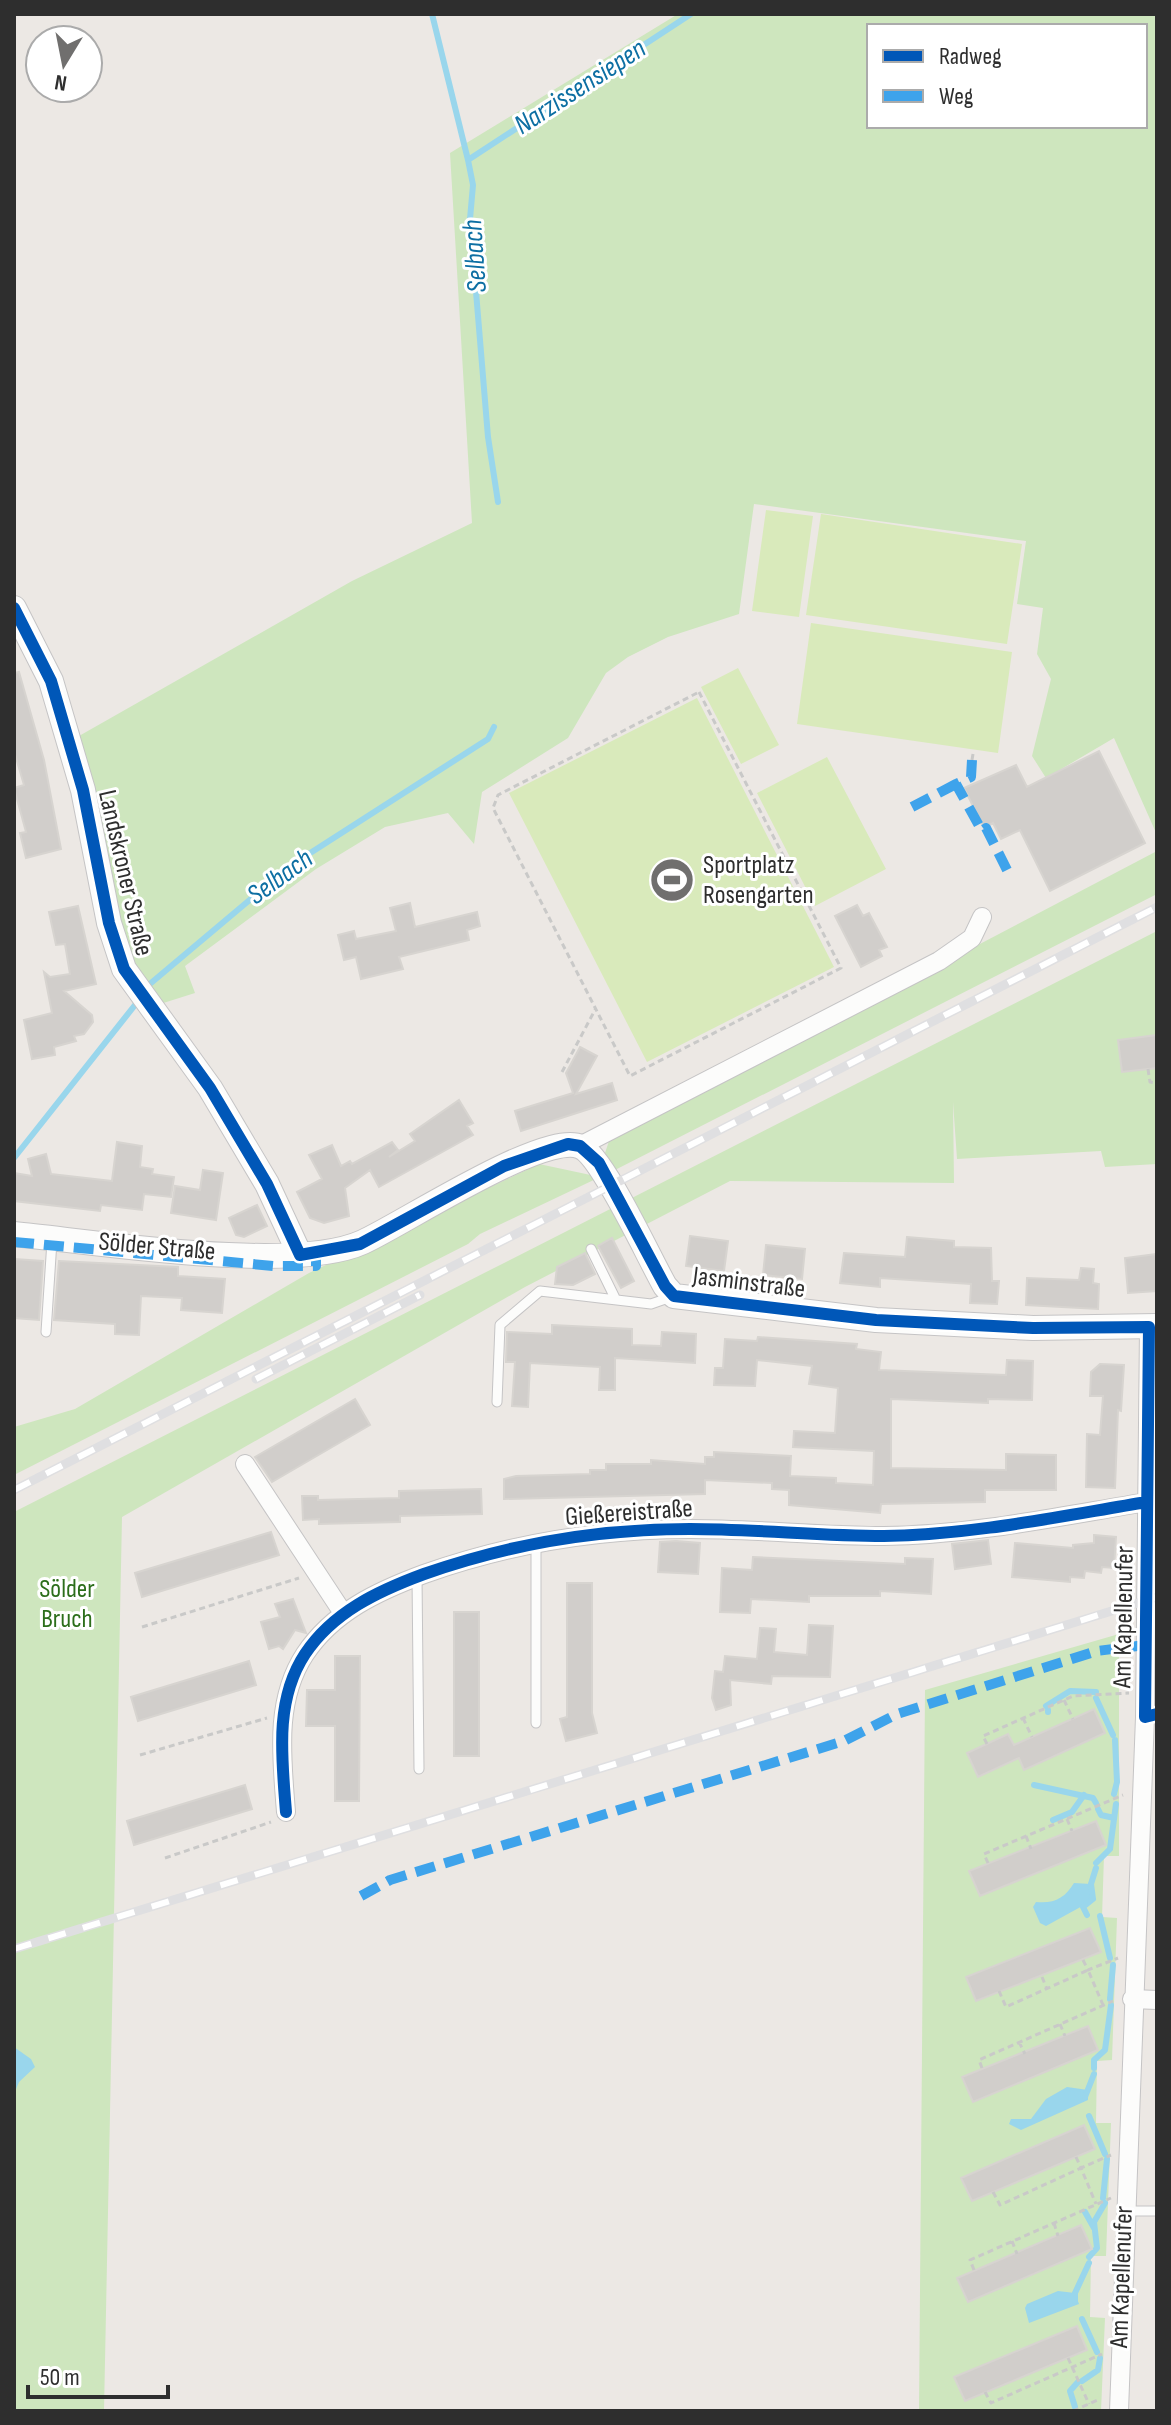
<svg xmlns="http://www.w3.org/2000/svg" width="1171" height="2425" viewBox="0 0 1171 2425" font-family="'Sofia Sans Condensed',sans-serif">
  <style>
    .green { fill: #cee6be; fill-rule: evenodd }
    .pitch { fill: #d9eabb }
    .water { fill: #99d6ec }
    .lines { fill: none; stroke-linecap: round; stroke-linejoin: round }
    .stream { stroke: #99d6ec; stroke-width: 6 }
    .building { fill: #d1cecb; stroke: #d7d4d0; stroke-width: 2 }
    .lane-casing { stroke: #c5c4c5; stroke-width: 11 }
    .street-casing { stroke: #c5c4c5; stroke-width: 20 }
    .secondary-casing { stroke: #c5c4c5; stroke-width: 26 }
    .path { stroke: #c9c9c8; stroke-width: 3; stroke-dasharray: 6 4; stroke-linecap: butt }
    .lane { stroke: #fcfcfb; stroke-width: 9 }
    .street { stroke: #fcfcfb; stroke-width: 18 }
    .secondary { stroke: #fcfcfb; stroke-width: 24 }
    .rail-casing { stroke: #dfdfe1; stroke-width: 9 }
    .rail { stroke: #fff; stroke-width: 6; stroke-dasharray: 18; stroke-linecap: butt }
    .quiet { stroke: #3ea3eb; stroke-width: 10; stroke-dasharray: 20 10; stroke-linecap: butt }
    .cycleway-casing { stroke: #fff; stroke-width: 17 }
    .cycleway { stroke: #0057b8; stroke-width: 12 }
    .labels { text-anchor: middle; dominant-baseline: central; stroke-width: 6; stroke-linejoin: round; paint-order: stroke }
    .poi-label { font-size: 26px; fill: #2e2e2e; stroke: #fff; text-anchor: start }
    .street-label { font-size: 26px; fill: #2e2e2e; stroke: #fff }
    .park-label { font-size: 26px; fill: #2c6e1b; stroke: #fff }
    .water-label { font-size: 28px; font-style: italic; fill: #0d6fa3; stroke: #fff }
  </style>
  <rect width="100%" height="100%" fill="#ece8e4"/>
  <path class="green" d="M678 14H1157V835L1114 738 1046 778 1032 756 1051 679 1037 654 1043 608 1017 604 1026 541 754 504 739 614 668 637 628 657 606 673 568 738 482 792 474 844 448 813 385 827 316 869 185 966 195 993 157 1005 125 953 101 845 98 800 79 736 352 581 472 523 450 153ZM869 26H1145V126H869Z
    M1157 851V894L613 1171 604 1156 610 1138Z
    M1157 931V1164L1105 1167 1101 1151 957 1159 953 1102 954 1183 730 1181 525 1287 122 1517 104 2411H14V1512Z
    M539 1164 600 1177 480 1234 468 1244 14 1475V1427L75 1409 309 1273Z
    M1119 1634V1856H1104L1102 1917 1117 1918 1112 2060 1097 2061 1096 2123H1111L1106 2256H1091L1090 2317 1105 2318 1101 2411H919L925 1690Z"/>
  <path class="pitch" d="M766 510 813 516 799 617 752 611Z
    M821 514 1022 544 1007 644 806 615Z
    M811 623 1012 652 998 753 797 724Z
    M738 668 779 745 741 764 701 687Z
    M697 698 834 967 647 1062 509 793Z
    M827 757 886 869 815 906 757 793Z"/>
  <path class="water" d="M1074 1883 1091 1884 1095 1899 1046 1926 1040 1923 1033 1907 1036 1902C1054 1904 1065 1898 1074 1883Z
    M14 2047 31 2059 35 2067 19 2082 14 2094Z
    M1067 2087 1088 2090V2100L1021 2130 1009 2124 1011 2119H1031L1046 2099Z
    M1058 2291 1075 2293 1079 2304 1029 2323 1025 2308 1027 2304Z"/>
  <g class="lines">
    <path class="stream" d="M432 14 468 160 473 185 470 219 488 437 498 502
      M468 160 691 14
      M151 983 290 866 488 739 494 727
      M14 1158 135 1005
      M1096 1698 1113 1735
      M1046 1706 1070 1691 1096 1692
      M1048 1710V1712
      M1034 1785 1093 1798 1096 1803
      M1114 1794 1117 1782 1115 1740
      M1098 1809 1101 1815 1114 1818
      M1053 1820 1072 1812 1084 1795
      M1096 1863 1110 1849 1116 1804
      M1093 1899 1091 1884 1096 1868
      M1087 1915 1083 1907 1093 1899
      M1100 1916 1110 1958
      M1110 1999 1113 1965
      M1094 2068V2060L1105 2050 1111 2005
      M1085 2097 1094 2074
      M1089 2116 1105 2154
      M1103 2198 1107 2159
      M1085 2212 1094 2228
      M1089 2257 1097 2248 1094 2222 1105 2203
      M1075 2301V2293L1089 2263
      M1082 2319 1097 2352
      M1082 2381 1098 2370 1100 2358
      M1075 2407 1070 2391 1078 2382"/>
  </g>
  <path class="building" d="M19 672 44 760 61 849 26 858 20 833 26 832 14 788 24 785 14 751V673Z
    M1099 751 1145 843 1050 891 1020 830 1001 839 993 823 984 828 964 788 1016 765 1027 787Z
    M410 903 415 927 477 912 480 926 467 930 469 940 399 957 403 969 361 979 356 957 344 960 338 935 354 931 356 939 396 931 390 908Z
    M857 905 863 916 869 913 887 947 879 950 882 956 861 967 835 916Z
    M78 906 96 984 64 991 92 1015 93 1022 84 1034 74 1036 76 1041 54 1047 55 1055 32 1059 24 1020 52 1013 44 972 50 977 70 974 65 944 56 945 49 912Z
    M1157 1035V1068L1122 1072 1118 1040Z
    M580 1047 597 1056 576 1094 612 1083 617 1100 521 1131 515 1111 573 1093 566 1073Z
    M459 1100 473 1123 467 1126 473 1135 379 1187 370 1170 345 1188 349 1216 324 1223 310 1218 297 1192 322 1179 309 1155 332 1145 341 1166 350 1161 352 1164 392 1142 398 1150 389 1157 415 1141 410 1134Z
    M117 1142 142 1146 140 1167 153 1169 152 1174 174 1177 171 1197 144 1194 142 1210 101 1205 100 1211 14 1201V1173L32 1176 28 1159 46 1154 51 1174 112 1181Z
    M203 1170 223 1173 216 1220 171 1213 175 1186 200 1190Z
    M257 1205 267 1226 244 1237 236 1235 229 1218Z
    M690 1236 728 1241 724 1271 686 1266Z
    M907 1237 954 1241V1247L991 1248 992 1281H999L997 1304 970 1303 971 1284 880 1278V1287L840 1283 844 1253 905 1257Z
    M612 1238 634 1281 621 1288 598 1246Z
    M766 1245 805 1249 802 1279 763 1275Z
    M585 1253 595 1274 573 1285 555 1284 557 1267Z
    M1157 1254V1291L1128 1293 1125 1258Z
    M14 1259 43 1261 39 1320 14 1318Z
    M59 1261 178 1267V1276L225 1279 222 1313 181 1310 182 1298 141 1296 139 1335 115 1334V1324L54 1320Z
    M1081 1268 1094 1269 1093 1283 1099 1284 1098 1309 1026 1305 1027 1278 1079 1280Z
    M552 1325 632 1329V1345L661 1346 662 1332 696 1334 695 1363 615 1358V1390H599L600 1367 530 1363 528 1407 512 1406 515 1362H506L507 1332 552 1334Z
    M758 1337 857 1344 856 1349 881 1352 879 1370 1006 1375 1007 1360 1033 1361 1032 1400 988 1399V1403L891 1399V1468L1006 1470V1454L1056 1455V1490H985V1502L881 1504 880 1513 789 1505V1490L772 1489V1483L705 1480V1494L504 1499V1479L516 1476 590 1474V1470H606V1464H651V1460L705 1464V1457H714V1452L791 1456 790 1476 836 1478V1483L873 1485 874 1451 793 1447 794 1431 835 1433 838 1388 809 1384 812 1366 757 1360 755 1386 714 1385 715 1368H723L725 1339 757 1341Z
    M1100 1364 1124 1365 1121 1411 1118 1410 1115 1488 1086 1487 1087 1434 1100 1435 1103 1396H1090L1091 1372Z
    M355 1399 370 1425 272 1482 255 1457Z
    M481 1489 482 1514 400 1516V1522L319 1524V1519L303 1520 302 1496H318V1500L399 1498V1491Z
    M271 1532 279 1555 142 1597 135 1573Z
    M1094 1535 1116 1537 1114 1568 1102 1567 1101 1573 1085 1571 1084 1578 1070 1577V1582L1012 1577 1015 1543 1073 1548V1545L1094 1543Z
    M988 1540 991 1564 955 1569 952 1544Z
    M676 1541 700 1543 698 1574 658 1572 660 1542Z
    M753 1557 905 1564V1558L933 1559 931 1594 880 1591V1596H809V1602L751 1599 750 1613 720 1612 722 1568 752 1570Z
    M567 1583H592V1713L597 1733 566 1741 560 1719 567 1717Z
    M293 1599 306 1633 295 1630 283 1649 279 1646 269 1649 261 1622 280 1617 275 1604Z
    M454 1612H479V1756H454Z
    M809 1625 833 1626 830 1677 772 1676 771 1684 730 1680 731 1705 716 1710 712 1698 715 1671 723 1672 725 1656 757 1659 760 1628 776 1629 774 1652 807 1655Z
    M335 1656H360L359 1801H335V1726H306L307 1690H335Z
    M249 1661 256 1685 138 1721 131 1697Z
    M1094 1709 1105 1733 1024 1770 1019 1758 978 1777 967 1753 1008 1734 1014 1745Z
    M245 1785 252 1809 134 1845 127 1821Z
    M1096 1821 1106 1845 980 1896 969 1871Z
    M1090 1928 1101 1952 976 2001 966 1977Z
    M1088 2026 1098 2050 973 2102 962 2077Z
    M1084 2125 1095 2149 972 2201 961 2178Z
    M1081 2225 1092 2249 968 2302 957 2278Z
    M1077 2326 1087 2350 965 2401 954 2377Z"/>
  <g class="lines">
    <g class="lane-casing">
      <path id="lane" d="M591 1249 616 1300
        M46 1332 52 1241
        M497 1402 500 1325 540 1291 651 1304 671 1297
        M417 1577 419 1769
        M536 1723V1543
        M1124 2211H1157"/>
    </g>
    <g class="street-casing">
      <path id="street" d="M580 1146 939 961 972 938 982 917
        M245 1464 343 1613
        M286 1812C282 1759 274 1701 305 1654 333 1612 378 1591 424 1574 509 1544 600 1529 690 1529 755 1529 819 1536 884 1536 972 1535 1061 1516 1147 1502
        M1132 1999 1157 2000
        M1119 2411 1145 1717 1149 1327"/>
    </g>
    <g class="secondary-casing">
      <path id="secondary" d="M14 608 51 681 83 790 109 923 124 969 210 1088 267 1184 300 1255
        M14 1234C96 1242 293 1274 363 1242 403 1224 545 1130 581 1147 603 1157 650 1260 665 1286L674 1296 876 1320 1033 1328 1157 1326"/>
    </g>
    <path class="path" d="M699 692 841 968 630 1076 493 808 498 795Z
      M972 760 973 754
      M1148 1069 1150 1082 1157 1083
      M562 1072 596 1008
      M142 1627 299 1578
      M1064 1700 1073 1719
      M1023 1718 1032 1737
      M987 1744 983 1736 1073 1696 1129 1693
      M140 1755 267 1718
      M1067 1819 1072 1831
      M1026 1836 1031 1849
      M165 1858 271 1822
      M988 1863 984 1854 1123 1795
      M1083 1960 1088 1970 1118 1958
      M1042 1977 1047 1989
      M999 1991 1006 2007 1088 1970 1103 2005
      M1060 2024 1065 2036
      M1019 2042 1025 2054
      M982 2068 979 2060 1113 2001
      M1076 2157 1081 2168 1111 2155
      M993 2192 1000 2205 1081 2168 1096 2204
      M1054 2223 1058 2236
      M1012 2241 1017 2254
      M974 2270 970 2260 1111 2198
      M1068 2358 1089 2404
      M985 2392 991 2403 1102 2354
      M1073 2411 1100 2399"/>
    <use href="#lane" class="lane"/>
    <use href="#street" class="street"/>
    <use href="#secondary" class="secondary"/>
    <g class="rail-casing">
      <path id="rail" d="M256 1379 420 1295
        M14 1490 1157 907
        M14 1949 1157 1597"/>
    </g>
    <use href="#rail" class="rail"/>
    <path class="quiet" d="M972 760 971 777 956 784 982 831 986 828 1007 870
      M912 807 956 784
      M14 1242 274 1266H316V1253
      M361 1896 390 1880 844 1741 897 1714 1097 1651 1145 1645"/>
    <g class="cycleway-casing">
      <path id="cycleway" d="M14 608 51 681 83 790 109 923 124 969 210 1088 267 1184 300 1255 360 1244 504 1166 568 1144 580 1146 599 1163 665 1286 674 1296 876 1320 1033 1328 1149 1327 1145 1717 1157 1714
        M286 1812C282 1759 274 1701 305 1654 333 1612 378 1591 424 1574 509 1544 600 1529 690 1529 755 1529 819 1536 884 1536 972 1535 1061 1516 1147 1502"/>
    </g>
    <use href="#cycleway" class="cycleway"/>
  </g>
  <defs>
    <g id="stadium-disc" transform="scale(2.3)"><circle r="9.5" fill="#706f6e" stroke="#fff"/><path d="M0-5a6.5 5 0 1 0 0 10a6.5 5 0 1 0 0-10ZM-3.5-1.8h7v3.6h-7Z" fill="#fff"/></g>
  </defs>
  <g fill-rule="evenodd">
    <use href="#stadium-disc" x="672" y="880"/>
  </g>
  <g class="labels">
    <g class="poi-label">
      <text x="703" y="865">Sportplatz<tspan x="703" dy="30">Rosengarten</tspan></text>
    </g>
    <g class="street-label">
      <text transform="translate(125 873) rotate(77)">Landskroner Straße</text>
      <text transform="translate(157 1247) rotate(5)">Sölder Straße</text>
      <text transform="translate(749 1283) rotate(7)">Jasminstraße</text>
      <text transform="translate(629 1513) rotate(-4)">Gießereistraße</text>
      <text transform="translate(1124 1617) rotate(-89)">Am Kapellenufer</text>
      <text transform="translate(1122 2277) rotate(-88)">Am Kapellenufer</text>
    </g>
    <g class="park-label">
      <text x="67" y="1589">Sölder<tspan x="67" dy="30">Bruch</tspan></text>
    </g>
    <g class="water-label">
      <text transform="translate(580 87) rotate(-33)">Narzissensiepen</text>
      <text transform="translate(475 256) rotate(-94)">Selbach</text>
      <text transform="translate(280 877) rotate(-36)">Selbach</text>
    </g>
  </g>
  <rect width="1171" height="2425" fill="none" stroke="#2e2e2e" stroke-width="32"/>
  <rect x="867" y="24" width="280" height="104" fill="#ffffff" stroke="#ababab" stroke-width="2"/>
  <rect x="883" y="50" width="40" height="12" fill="#0057b8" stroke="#ababab" stroke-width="2"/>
  <text x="939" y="64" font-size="24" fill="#2e2e2e">Radweg</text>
  <rect x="883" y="90" width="40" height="12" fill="#3ea3eb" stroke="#ababab" stroke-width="2"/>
  <text x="939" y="104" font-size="24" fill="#2e2e2e">Weg</text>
  <g transform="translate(64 64) rotate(190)"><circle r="38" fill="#ffffff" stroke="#ababab" stroke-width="2"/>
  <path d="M0-6L14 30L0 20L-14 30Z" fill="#706f6e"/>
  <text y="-12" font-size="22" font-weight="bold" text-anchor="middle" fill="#2e2e2e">N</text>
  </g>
  <path d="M28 2385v12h140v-12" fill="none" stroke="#2e2e2e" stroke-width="4"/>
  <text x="40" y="2385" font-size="24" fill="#2e2e2e" stroke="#ffffff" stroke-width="6" paint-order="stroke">50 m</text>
</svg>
